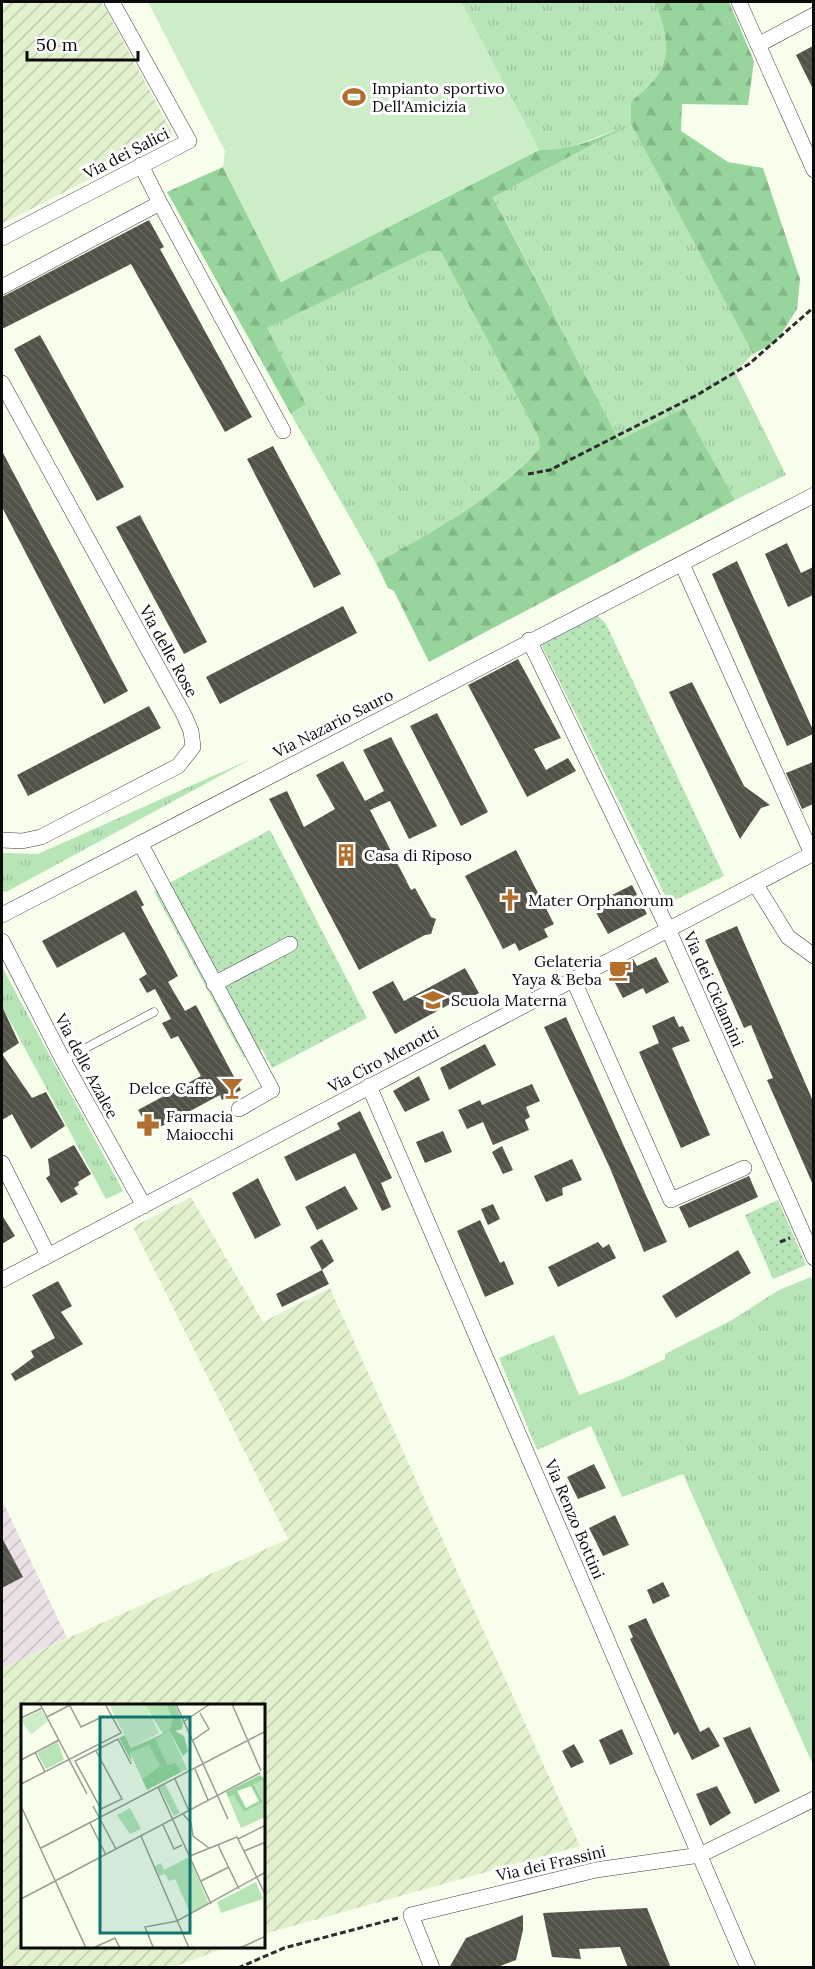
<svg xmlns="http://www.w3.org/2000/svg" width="815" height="1969" viewBox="0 0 815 1969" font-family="Lora,serif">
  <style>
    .industrial { fill: url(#industrial-furrows) }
    .farmland { fill: url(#farmland-furrows) }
    .grass { fill: url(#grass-tufts) }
    .forest { fill: url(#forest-firs) }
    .park { fill: url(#park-dots) }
    .pitch { fill: #ccedc8 }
    .building { fill: url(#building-back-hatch) }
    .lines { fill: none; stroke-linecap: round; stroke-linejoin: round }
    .lane-casing { stroke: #3e3e3e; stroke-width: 9 }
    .street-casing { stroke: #3e3e3e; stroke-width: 16 }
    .path { stroke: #2d2d2d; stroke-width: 3; stroke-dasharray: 6 3; stroke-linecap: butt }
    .lane { stroke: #fff; stroke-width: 8 }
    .street { stroke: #fff; stroke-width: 15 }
    .labels { text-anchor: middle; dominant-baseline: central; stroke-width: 6; stroke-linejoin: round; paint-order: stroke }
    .poi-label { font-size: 16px; fill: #0b0b0b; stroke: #fff; text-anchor: start }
    .street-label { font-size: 16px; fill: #0b0b0b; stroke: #fff }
    .inset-road { fill: none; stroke: #999d91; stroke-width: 1.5 }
    .view { fill: #0f766e; fill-opacity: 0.15; stroke: #0f766e; stroke-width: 3 }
    .inset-edge { fill: none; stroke: #0b0b0b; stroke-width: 3 }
  </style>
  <defs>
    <pattern id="industrial-furrows" width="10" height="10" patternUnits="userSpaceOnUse" patternTransform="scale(1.5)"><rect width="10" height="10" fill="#eae0e5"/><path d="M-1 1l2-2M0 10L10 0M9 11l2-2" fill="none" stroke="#c7bfc3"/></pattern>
    <pattern id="farmland-furrows" width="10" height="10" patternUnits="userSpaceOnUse" patternTransform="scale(1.5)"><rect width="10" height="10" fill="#e1f1cd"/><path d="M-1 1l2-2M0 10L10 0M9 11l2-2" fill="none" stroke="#c0cdaf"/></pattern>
    <pattern id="grass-tufts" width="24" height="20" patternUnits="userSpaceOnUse" patternTransform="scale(1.5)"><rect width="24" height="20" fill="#b7e5b8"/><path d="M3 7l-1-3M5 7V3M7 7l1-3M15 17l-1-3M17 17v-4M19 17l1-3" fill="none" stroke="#9cc39d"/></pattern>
    <pattern id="forest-firs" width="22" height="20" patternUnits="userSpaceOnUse" patternTransform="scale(1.5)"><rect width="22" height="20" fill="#98d59d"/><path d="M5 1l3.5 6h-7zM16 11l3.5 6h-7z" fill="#82b686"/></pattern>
    <pattern id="park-dots" width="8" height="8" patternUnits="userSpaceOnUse" patternTransform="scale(1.5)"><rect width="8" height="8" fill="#b7e5b8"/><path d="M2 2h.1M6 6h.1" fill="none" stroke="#9cc39d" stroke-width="1.8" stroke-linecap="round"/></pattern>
    <pattern id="building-back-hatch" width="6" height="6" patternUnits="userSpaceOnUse" patternTransform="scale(1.5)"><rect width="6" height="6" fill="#535248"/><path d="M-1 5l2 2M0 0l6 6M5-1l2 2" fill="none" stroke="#67665e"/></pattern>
  </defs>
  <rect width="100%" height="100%" fill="#f7feeb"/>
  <path class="industrial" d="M2 1500 67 1638 2 1668Z"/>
  <path class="farmland" d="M12 2H102L174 136 2 224V7Z
    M191 1197 263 1322 330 1288 580 1846 264 1934V1705H22V1946L227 1947 174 1967H2V1668L288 1539 133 1227Z"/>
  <path class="grass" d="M461 2H654C663 21 672 49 660 71 655 82 640 93 631 102V124L753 354 735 372 786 475 735 500 684 408 619 440 493 196 621 128 561 151 539 150Z
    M429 251 441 252 538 436 540 448C491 501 437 528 376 563L291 414 306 404 266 328Z
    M251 759 6 892 2 891V853L38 854Z
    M2 967 123 1191 106 1199 2 1006Z
    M811 1277 814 1283 813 1765 683 1474 622 1497 591 1426 537 1450 499 1358 554 1335 579 1395 625 1378 665 1359V1354L732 1320 779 1290Z"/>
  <path class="forest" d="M654 2H729L754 61 748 105 682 104 681 131 728 162 763 168 800 279 797 309 785 328 774 343 753 354 631 124 493 197 619 440 684 408 735 500 429 662 394 591 388 588 376 563C436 529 493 500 540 448L538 436 441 252 429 251 267 328 306 404 291 414 167 192 223 167 281 282 539 150C573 151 600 137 631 124V102C640 93 655 82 660 71 672 49 663 21 654 2Z"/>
  <path class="park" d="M593 611 606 624 724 876 669 903 538 638Z
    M270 830 367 1018 272 1068 262 1049 244 1058 154 891Z
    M778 1200 806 1265 773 1279 745 1215Z"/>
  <path class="pitch" d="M148 2H461L539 150 281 282 223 167 225 151Z"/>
  <path class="building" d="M813 46V89L796 55Z
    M149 220 164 247 160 249 252 417 225 432 131 264 2 329V297Z
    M40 335 124 487 97 501 14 349Z
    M273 446 341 574 314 588 247 459Z
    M2 451 128 691 104 704 2 507Z
    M140 515 207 642 184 654 116 527Z
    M787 543 801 573 813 567V595L788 607 765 554Z
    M737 561 813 730V734L787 746 712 574Z
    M343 606 357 633 220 704 206 677Z
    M518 659 561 738 534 749 546 770 568 758 576 771 527 797 468 685Z
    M692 682 744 786 770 805 761 808 740 839 669 692Z
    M149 706 161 728 28 796 17 775Z
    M437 713 488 812 461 826 410 726Z
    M391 737 437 826 409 839 390 801 370 810 411 890 415 888 431 917 436 919 431 934 425 935 359 970 269 799 287 791 304 827 335 809 316 775 343 761 365 801 384 791 363 750Z
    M813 762V804L802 809 786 773Z
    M516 850 554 924 544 929 548 937 519 951 515 943 503 949 465 876Z
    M632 885 647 914 608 934 592 905Z
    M136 890 144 905 141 907 178 976 168 982 185 1011 196 1005 241 1090 222 1100 220 1095 151 1132 138 1110 201 1076 178 1036 171 1039 162 1023 171 1019 155 989 147 993 139 979 147 974 124 932 57 968 42 941Z
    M737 926 813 1101V1185L767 1080 773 1078 751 1025 744 1028 705 940Z
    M656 957 669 982 646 994 643 988 623 998 609 972 633 959 637 966Z
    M465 968 479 993 463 1002 461 998 395 1034 372 992 393 981 404 1001Z
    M2 1006 19 1043 2 1054 32 1098 46 1092 65 1126 31 1149 12 1114 2 1120Z
    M674 1016 679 1027 683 1026 690 1041 672 1048 710 1135 681 1148 639 1052 659 1043 652 1026Z
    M566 1017 667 1242 644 1252 610 1168 544 1027Z
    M485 1044 496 1065 449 1090 440 1068Z
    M419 1076 430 1100 405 1112 393 1091Z
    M532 1084 540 1101 526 1107 530 1117 525 1120 529 1130 493 1145 483 1122 467 1129 458 1110 480 1100 482 1105Z
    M360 1111 392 1178 381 1183 391 1207 382 1211 355 1153 296 1181 284 1157 340 1129 337 1123Z
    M443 1131 452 1152 425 1163 416 1142Z
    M74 1145 91 1174 78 1182 79 1185 74 1188 78 1194 61 1203 46 1178 50 1175 48 1159Z
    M502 1146 513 1170 503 1174 492 1152Z
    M572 1159 582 1180 562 1188 563 1195 546 1202 534 1176Z
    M749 1176 758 1197 689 1228 679 1207Z
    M258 1178 281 1225 255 1239 232 1193Z
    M345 1186 358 1209 317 1230 305 1207Z
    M493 1204 500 1219 488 1225 481 1209Z
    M2 1215 15 1236 2 1244Z
    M480 1220 500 1263 504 1261 514 1284 485 1297 457 1231Z
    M322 1239 334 1261 322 1270 310 1247Z
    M598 1242 603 1248 609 1244 616 1258 558 1287 548 1267Z
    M738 1250 751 1273 676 1318 662 1296Z
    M322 1270 329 1284 282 1307 276 1294Z
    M58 1281 72 1306 61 1312 83 1344 15 1381 11 1374 34 1357 31 1351 55 1338 32 1295Z
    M594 1464 606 1488 578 1499 567 1477Z
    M615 1515 629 1545 603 1556 589 1528Z
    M2 1538 23 1577 2 1588Z
    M663 1582 670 1596 653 1604 647 1590Z
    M646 1618 700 1732 709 1727 720 1746 692 1760 678 1732 674 1735 630 1639 633 1637 628 1626Z
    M750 1727 780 1791 755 1804 723 1738Z
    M622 1729 633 1754 610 1765 599 1740Z
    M574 1744 584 1762 571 1768 562 1751Z
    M717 1786 731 1813 710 1826 696 1794Z
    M647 1908 671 1968H628L620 1947 579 1949 581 1959 552 1957 543 1913Z
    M523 1915V1930L516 1960 495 1968H449L466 1938Z"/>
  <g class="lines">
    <g class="lane-casing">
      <path id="lane" d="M63 1060 154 1012"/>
    </g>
    <g class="street-casing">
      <path id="street" d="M739 2 814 170
        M758 45 814 15
        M141 165 160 203
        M2 238 189 141 112 2
        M2 287 160 203 283 431
        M2 383 184 715 191 731 193 747 178 766 41 837 22 841 2 840
        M682 564 812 854
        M529 640 669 931 814 1258
        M140 843 272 1090 239 1109
        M756 885 788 937 814 956
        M2 915 814 495
        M2 941 63 1060 144 1206
        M573 979 671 1200 744 1168
        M214 984 290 944
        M369 1086 748 1968
        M2 1163 48 1255
        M2 1280 814 853
        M432 1968 411 1915 596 1870 700 1855 814 1799"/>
    </g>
    <path class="path" d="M528 474 550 470 697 395 749 364 814 307
      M780 1242 790 1238
      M238 1968 284 1948 398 1918"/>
    <use href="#lane" class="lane"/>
    <use href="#street" class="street"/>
  </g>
  <defs>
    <g id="stadium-bare" transform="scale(1.8)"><path d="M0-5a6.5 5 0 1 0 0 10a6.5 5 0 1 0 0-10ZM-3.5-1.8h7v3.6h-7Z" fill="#b16f2d" stroke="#fff" stroke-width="2.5" paint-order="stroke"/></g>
    <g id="building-bare" transform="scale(1.8)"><path d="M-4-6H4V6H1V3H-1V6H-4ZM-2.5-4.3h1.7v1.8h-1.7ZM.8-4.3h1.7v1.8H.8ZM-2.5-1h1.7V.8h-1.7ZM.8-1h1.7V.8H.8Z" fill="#b16f2d" stroke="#fff" stroke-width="2.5" paint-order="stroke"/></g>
    <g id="church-bare" transform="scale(1.8)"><path d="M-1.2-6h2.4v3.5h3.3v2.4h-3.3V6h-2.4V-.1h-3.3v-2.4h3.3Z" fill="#b16f2d" stroke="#fff" stroke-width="2.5" paint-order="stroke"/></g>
    <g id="cafe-bare" transform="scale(1.8)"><path d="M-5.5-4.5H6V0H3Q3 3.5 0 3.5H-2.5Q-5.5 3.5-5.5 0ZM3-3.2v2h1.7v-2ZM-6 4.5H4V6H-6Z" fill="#b16f2d" stroke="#fff" stroke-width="2.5" paint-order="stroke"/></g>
    <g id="school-bare" transform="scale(1.8)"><path d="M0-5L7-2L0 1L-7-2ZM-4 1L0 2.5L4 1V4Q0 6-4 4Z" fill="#b16f2d" stroke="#fff" stroke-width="2.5" paint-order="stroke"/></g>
    <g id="bar-bare" transform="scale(1.8)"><path d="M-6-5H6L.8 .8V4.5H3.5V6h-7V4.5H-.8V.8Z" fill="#b16f2d" stroke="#fff" stroke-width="2.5" paint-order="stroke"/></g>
    <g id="pharmacy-bare" transform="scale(1.8)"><path d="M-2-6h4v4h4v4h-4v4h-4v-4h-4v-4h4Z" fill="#b16f2d" stroke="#fff" stroke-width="2.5" paint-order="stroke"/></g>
  </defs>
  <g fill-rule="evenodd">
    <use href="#stadium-bare" x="354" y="97"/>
    <use href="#building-bare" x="346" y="855"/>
    <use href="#church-bare" x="510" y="900"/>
    <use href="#cafe-bare" x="620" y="970"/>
    <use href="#school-bare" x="433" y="1000"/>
    <use href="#bar-bare" x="232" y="1088"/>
    <use href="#pharmacy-bare" x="148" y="1125"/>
  </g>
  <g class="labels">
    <g class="poi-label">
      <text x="372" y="88">Impianto sportivo<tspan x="372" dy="18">Dell'Amicizia</tspan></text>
      <text x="364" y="855">Casa di Riposo</text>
      <text x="528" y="900">Mater Orphanorum</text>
      <text x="602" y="961" text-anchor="end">Gelateria<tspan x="602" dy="18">Yaya &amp; Beba</tspan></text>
      <text x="451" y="1000">Scuola Materna</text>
      <text x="214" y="1088" text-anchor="end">Delce Caffè</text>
      <text x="166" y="1116">Farmacia<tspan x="166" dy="18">Maiocchi</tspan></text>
    </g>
    <g class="street-label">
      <text transform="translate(126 153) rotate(-27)">Via dei Salici</text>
      <text transform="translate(169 651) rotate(61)">Via delle Rose</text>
      <text transform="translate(333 723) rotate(-27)">Via Nazario Sauro</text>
      <text transform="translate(714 989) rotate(66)">Via dei Ciclamini</text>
      <text transform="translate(383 1059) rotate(-28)">Via Ciro Menotti</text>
      <text transform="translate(87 1066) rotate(62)">Via delle Azalee</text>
      <text transform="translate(575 1519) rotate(67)">Via Renzo Bottini</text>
      <text transform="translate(551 1863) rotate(-13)">Via dei Frassini</text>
    </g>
  </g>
  <g transform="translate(21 1704)">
    <rect width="244" height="244" fill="#f7feeb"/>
    <path d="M123 0H145L152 16 149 27 166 65 160 68 154 58 147 61 133 35 142 30ZM37 38 43 56 25 65 16 49ZM128 41 139 62 121 75 109 49ZM243 75 244 113 220 124 207 93 213 90 223 108 242 98 233 79ZM168 153 188 200 169 209 154 175 148 177 144 170 138 172 134 162 140 159 143 166Z" fill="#b7e5b8"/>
    <path d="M145 0H154L162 20 161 25 154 27 163 32 167 47 162 52 149 27 134 35 147 61 154 58 160 68 126 86 121 75 139 62 128 41 109 49 111 58 98 34 104 31 110 44 148 27 152 16ZM239 71 243 75 233 80 242 98 223 108 213 91 207 93 205 88ZM230 82 238 97 225 104 216 87Z" fill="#98d59d" fill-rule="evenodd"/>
    <path d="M144 80 159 109 153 112 138 83ZM109 104 120 125 109 130 96 111ZM235 178 242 195 200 209 196 198Z" fill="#b7e5b8"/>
    <path d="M88 0H123L138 29 110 44ZM20 6 27 17 10 31 0 16Z" fill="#ccedc8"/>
    <path class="inset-road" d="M19 0 66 90M155 0 207 115M211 0 240 67M49 2 60 23 81 13M26 13 51 0M0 14 21 4M162 18 189 0M171 37 188 25 179 9M75 47 101 95 80 105 54 57 97 35 110 60M14 48 24 68M0 56 38 36M174 65 187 96M154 75 168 107M0 80 100 29 84 0M137 83 190 200M0 102 65 244M72 102 95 145M162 110 170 119 172 132 188 144M69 119 85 151M142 121 153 145 161 141M120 132 168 244M217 135 245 121M197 141 218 185M20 144 245 27M223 147 245 138M169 152 216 133 245 192M180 177 208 163M0 195 239 69M132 243 124 223 156 217 245 168M72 244 94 234 99 244M219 244 245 232"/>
    <path class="view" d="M79 13H169V229H79Z"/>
    <rect width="244" height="244" class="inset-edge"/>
  </g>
  <rect width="815" height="1969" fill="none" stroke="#0b0b0b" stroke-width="6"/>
  <path d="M27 51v9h111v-9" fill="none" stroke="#0b0b0b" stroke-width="3"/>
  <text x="36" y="51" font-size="18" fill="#0b0b0b" stroke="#ffffff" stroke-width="4.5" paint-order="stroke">50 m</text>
</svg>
